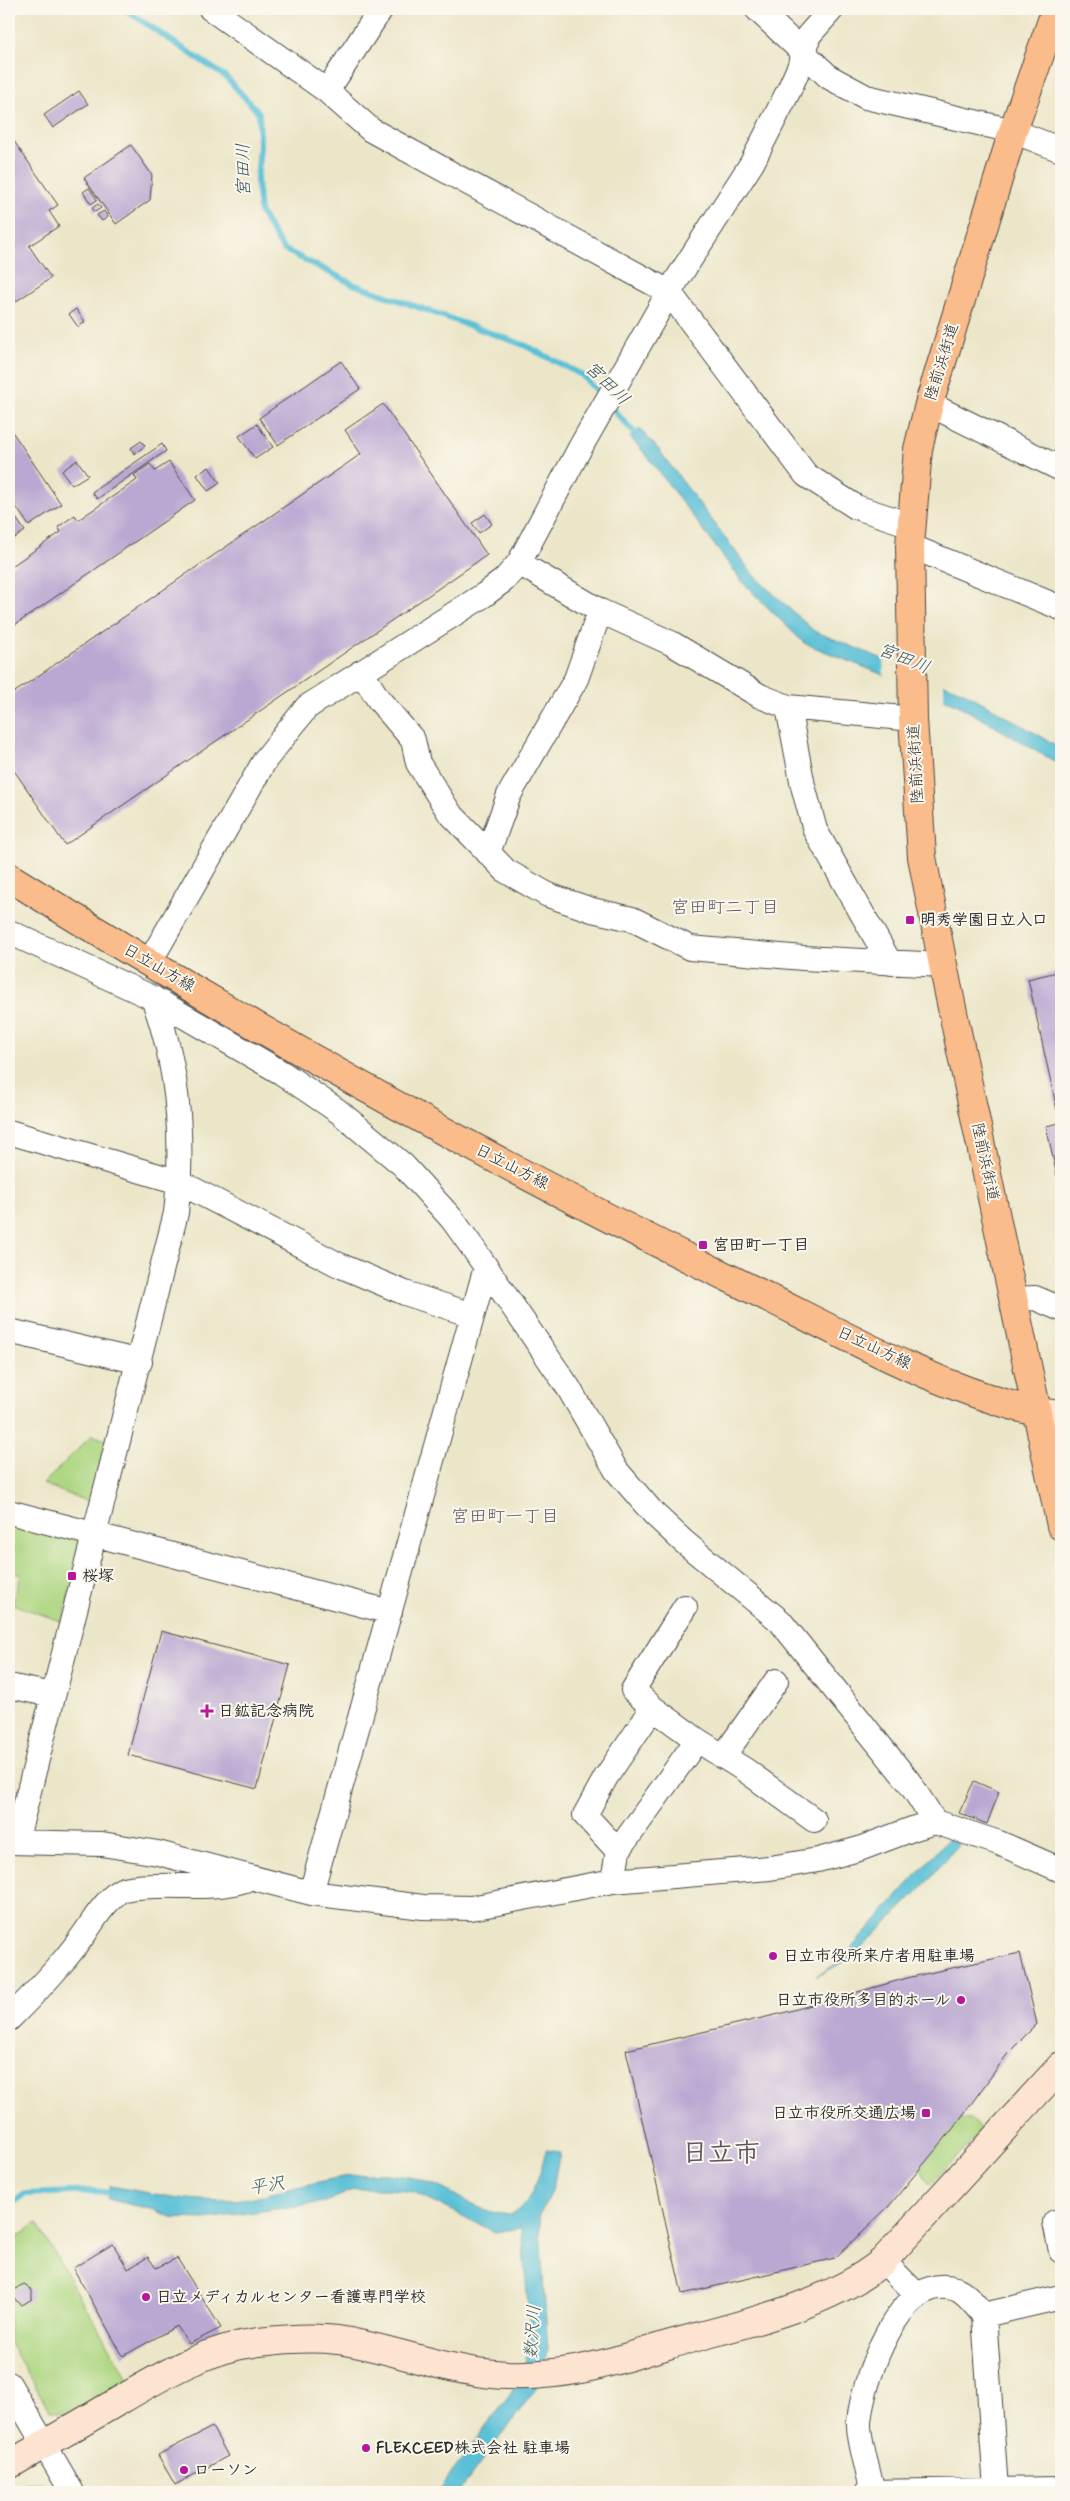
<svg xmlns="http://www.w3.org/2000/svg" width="1070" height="2501" viewBox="0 0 1070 2501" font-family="Mynerve,'Klee One',sans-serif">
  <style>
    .green { fill: #add681; stroke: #6c8056 }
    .water { fill: #5ac0d7; stroke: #427681 }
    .pier { fill: #ece6c9 }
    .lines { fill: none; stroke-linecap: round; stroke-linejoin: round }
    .stream { stroke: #5ac0d7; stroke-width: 6 }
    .building { fill: #b9a8d2 }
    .street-casing { stroke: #484743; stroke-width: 26 }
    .secondary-casing { stroke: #484743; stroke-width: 30 }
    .primary-casing { stroke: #484743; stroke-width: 30 }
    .highway-casing { stroke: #484743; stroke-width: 30 }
    .street { stroke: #fff; stroke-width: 24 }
    .secondary { stroke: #fde4d1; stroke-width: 28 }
    .primary { stroke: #fabc8b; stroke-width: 28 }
    .highway { stroke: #fabc8b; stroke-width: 28 }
    .poi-dot { fill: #b5179e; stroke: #fbf7ec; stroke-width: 2 }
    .labels { text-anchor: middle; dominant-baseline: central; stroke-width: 4; stroke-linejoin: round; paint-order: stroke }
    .street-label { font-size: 16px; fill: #2b2b2b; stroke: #fbf7ec }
    .poi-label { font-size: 16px; font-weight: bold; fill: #2b2b2b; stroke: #fbf7ec; text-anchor: start }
    .water-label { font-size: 18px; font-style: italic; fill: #39585f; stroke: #fbf7ec }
    .neighbourhood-label { font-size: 18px; fill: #5d5765; stroke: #fbf7ec }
    .town-label { font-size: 26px; font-weight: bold; fill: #5d5765; stroke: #fbf7ec }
  </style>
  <rect width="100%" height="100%" fill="#fbf7ec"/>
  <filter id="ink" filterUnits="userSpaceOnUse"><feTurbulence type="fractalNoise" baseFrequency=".02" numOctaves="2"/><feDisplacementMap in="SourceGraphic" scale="10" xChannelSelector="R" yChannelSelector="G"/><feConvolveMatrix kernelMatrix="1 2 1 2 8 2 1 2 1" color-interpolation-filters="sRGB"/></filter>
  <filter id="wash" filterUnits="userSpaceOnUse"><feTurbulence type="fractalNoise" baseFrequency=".0096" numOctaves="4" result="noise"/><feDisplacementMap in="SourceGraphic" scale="20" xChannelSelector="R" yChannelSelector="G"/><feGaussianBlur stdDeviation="1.12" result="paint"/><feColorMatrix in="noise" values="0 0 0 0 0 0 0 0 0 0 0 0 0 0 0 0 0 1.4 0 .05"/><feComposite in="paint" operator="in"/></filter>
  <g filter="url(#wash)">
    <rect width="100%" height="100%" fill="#ece6c9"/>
    <path class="green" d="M92 1435 106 1440 91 1503 43 1484Z
      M9 1520 81 1539 63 1622 12 1604 21 1575 9 1571Z
      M953 2117 970 2119 982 2130 931 2184 918 2166Z
      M37 2223 130 2383 70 2414 50 2411 9 2342V2247L19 2236Z
      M37 2482 48 2484 57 2492H9L25 2483Z"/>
    <path class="water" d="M640 429 658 449 755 577 814 631 966 693 1061 748V765L958 705 804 643 744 584 647 456 630 437Z
      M949 1838 959 1844 924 1885 853 1957 816 1977 840 1961Z
      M546 2150 560 2152 553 2187 539 2217 548 2350 535 2390 459 2492H438L521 2379 531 2338 521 2228 495 2232 414 2192 387 2189H356L325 2202 205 2219 174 2218 155 2210 107 2199 110 2186C152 2193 199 2205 242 2199 289 2192 349 2168 396 2175 407 2176 421 2180 432 2184 454 2192 486 2217 510 2214 531 2210 542 2167 546 2150Z"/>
    <path class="pier" d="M883 657 944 681V702L884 677Z"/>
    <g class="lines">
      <path class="stream" d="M124 9 226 77 259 113 260 146 257 181 260 212 283 249 353 284 524 345 582 375 603 398
        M610 406 640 439
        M9 2206 25 2194 96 2191 115 2194"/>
    </g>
    <g id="blocks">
      <path class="building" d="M79 91 88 104 53 128 44 115Z
        M9 134 58 205 49 211 59 226 29 246 51 278 9 306Z
        M131 145 152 175 150 200 116 224 84 178Z
        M89 188 97 200 91 204 83 192Z
        M98 204 101 208 95 212 92 208Z
        M104 211 108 217 102 221 97 215Z
        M76 309 85 322 78 327 69 314Z
        M341 361 360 389 278 445 259 418Z
        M383 404 487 555 65 845 9 763V696L361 454 345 430Z
        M257 424 273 447 255 459 239 436Z
        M9 427 61 504 29 526 9 496Z
        M141 441 145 446 134 454 131 448Z
        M162 444 166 451 97 499 92 492Z
        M77 460 88 475 72 485 62 471Z
        M169 462 195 500 9 629V568L61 532 58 527 75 515 78 520 137 480 134 475 150 464 155 471Z
        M209 467 220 483 208 491 197 475Z
        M9 508 25 531 9 542Z
        M485 514 492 524 479 533 472 523Z
        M1061 971V1189H1060L1046 1126 1060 1123 1028 979Z
        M161 1631 290 1665 257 1789 128 1755Z
        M974 1781 999 1792 987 1824 959 1813Z
        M1020 1953 1037 2024 1009 2052 952 2130 889 2206 835 2258 682 2294 626 2050 779 2014 911 1977Z
        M113 2244 128 2269 148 2257 156 2268 177 2258 221 2328 189 2344 177 2326 123 2356 73 2268Z
        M24 2285 32 2290V2299L22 2305 13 2298 14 2290Z
        M212 2427 228 2456 175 2485 158 2455Z"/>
    </g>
  </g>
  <g filter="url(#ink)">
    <use href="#blocks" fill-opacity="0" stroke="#484743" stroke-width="1"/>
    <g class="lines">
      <g class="street-casing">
        <path id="street" d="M211 9 327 91 371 130 669 292 806 475 856 507 911 525
          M757 9 829 77 866 97 1013 131 1061 150
          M327 91 381 9
          M929 404 1061 469
          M910 546 1061 608
          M519 563 600 611 671 643 760 696 788 707 913 719
          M361 672 379 700 413 740 418 763 449 812 506 871 548 895 592 910 632 919 690 948 803 958 943 965
          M788 707 803 786 815 830 890 963
          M488 853 509 795 576 679 600 611
          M9 932 153 998 282 1073 338 1111 403 1165 452 1219 475 1251 568 1387 616 1470 654 1514 684 1542 780 1621 909 1782 935 1822
          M149 963 265 760 307 707 484 595 504 580 519 563 580 448 669 292 752 163 789 90 805 54 808 36 832 9
          M9 1132 179 1182 339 1265 405 1293 472 1315
          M1014 1299 1035 1298 1061 1309
          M9 1331 140 1362
          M9 1512 390 1612
          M9 1686 52 1695
          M653 1708 633 1690 685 1607
          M723 1757 776 1681
          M9 1842 102 1844 158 1853 311 1893 423 1907 471 1908 613 1881 770 1868 818 1860 859 1849 915 1828 935 1822 999 1843 1061 1870
          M16 1842 176 1213C184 1140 179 1068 153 998
          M618 1851 585 1815 606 1777 653 1708 697 1740
          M613 1881 618 1851 697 1740 745 1770 814 1820
          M311 1893 486 1267
          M9 2019C39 1989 70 1957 93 1921 98 1913 115 1891 124 1889 164 1881 206 1892 245 1880
          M1061 2221 1055 2222 1061 2251
          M883 2261 918 2296
          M984 2315 1061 2297
          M9 2384 72 2492
          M867 2492 1061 2489
          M873 2492C869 2474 858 2438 859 2422 863 2381 899 2270 956 2289 967 2293 976 2307 984 2315L996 2490"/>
      </g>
      <g class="secondary-casing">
        <path id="secondary" d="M1036 1412 1061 1415
          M9 2465C46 2443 84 2421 122 2399 165 2374 208 2348 259 2342 284 2339 312 2337 338 2340 387 2347 434 2367 484 2373 507 2376 530 2376 554 2373 594 2369 633 2355 671 2344 739 2325 829 2306 883 2261L1061 2066"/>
      </g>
      <g class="primary-casing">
        <path id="primary" d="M9 877C244 1024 488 1161 737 1282 834 1329 931 1386 1036 1412"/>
      </g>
      <g class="highway-casing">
        <path id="highway" d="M1056 9 1013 131 929 404 918 449 910 546 913 719 922 857 943 965 1061 1526"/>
      </g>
      <use href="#street" class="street"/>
      <use href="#secondary" class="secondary"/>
      <use href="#primary" class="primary"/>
      <use href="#highway" class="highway"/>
    </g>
  </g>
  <g class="poi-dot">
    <rect x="905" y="915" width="10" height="10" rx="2.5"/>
    <rect x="698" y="1240" width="10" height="10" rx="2.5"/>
    <rect x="67" y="1571" width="10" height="10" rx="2.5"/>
    <path d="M204.5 1703.5h5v5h5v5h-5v5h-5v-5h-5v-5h5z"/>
    <circle cx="773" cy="1956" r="5"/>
    <circle cx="961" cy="2000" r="5"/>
    <rect x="921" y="2108" width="10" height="10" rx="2.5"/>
    <circle cx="146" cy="2297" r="5"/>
    <circle cx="366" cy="2448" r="5"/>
    <circle cx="184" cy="2470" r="5"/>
  </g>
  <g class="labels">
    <g class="street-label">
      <text transform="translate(942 362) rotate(-73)">陸前浜街道</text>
      <text transform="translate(916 764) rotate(-93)">陸前浜街道</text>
      <text transform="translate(159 968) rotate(30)">日立山方線</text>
      <text transform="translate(985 1162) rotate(78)">陸前浜街道</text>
      <text transform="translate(512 1167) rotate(27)">日立山方線</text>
      <text transform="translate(874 1348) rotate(25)">日立山方線</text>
    </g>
    <g class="poi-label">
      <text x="920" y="920">明秀学園日立入口</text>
      <text x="713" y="1245">宮田町一丁目</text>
      <text x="82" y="1576">桜塚</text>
      <text x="218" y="1711">日鉱記念病院</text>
      <text x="783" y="1956">日立市役所来庁者用駐車場</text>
      <text x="951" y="2000" text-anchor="end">日立市役所多目的ホール</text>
      <text x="916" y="2113" text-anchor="end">日立市役所交通広場</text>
      <text x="156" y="2297">日立メディカルセンター看護専門学校</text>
      <text x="376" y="2448">FLEXCEED株式会社 駐車場</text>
      <text x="194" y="2470">ローソン</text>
    </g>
    <g class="water-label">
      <text transform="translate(244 170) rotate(-91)">宮田川</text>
      <text transform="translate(607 384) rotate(44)">宮田川</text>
      <text transform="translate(904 659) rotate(22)">宮田川</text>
      <text transform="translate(267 2186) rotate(-9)">平沢</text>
      <text transform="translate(533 2332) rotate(-86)">数沢川</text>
    </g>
    <g class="neighbourhood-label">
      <text x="725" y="908">宮田町二丁目</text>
      <text x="505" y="1517">宮田町一丁目</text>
    </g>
    <g class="town-label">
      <text x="721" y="2154">日立市</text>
    </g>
  </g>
  <rect width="1070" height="2501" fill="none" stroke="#fbf7ec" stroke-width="30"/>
</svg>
